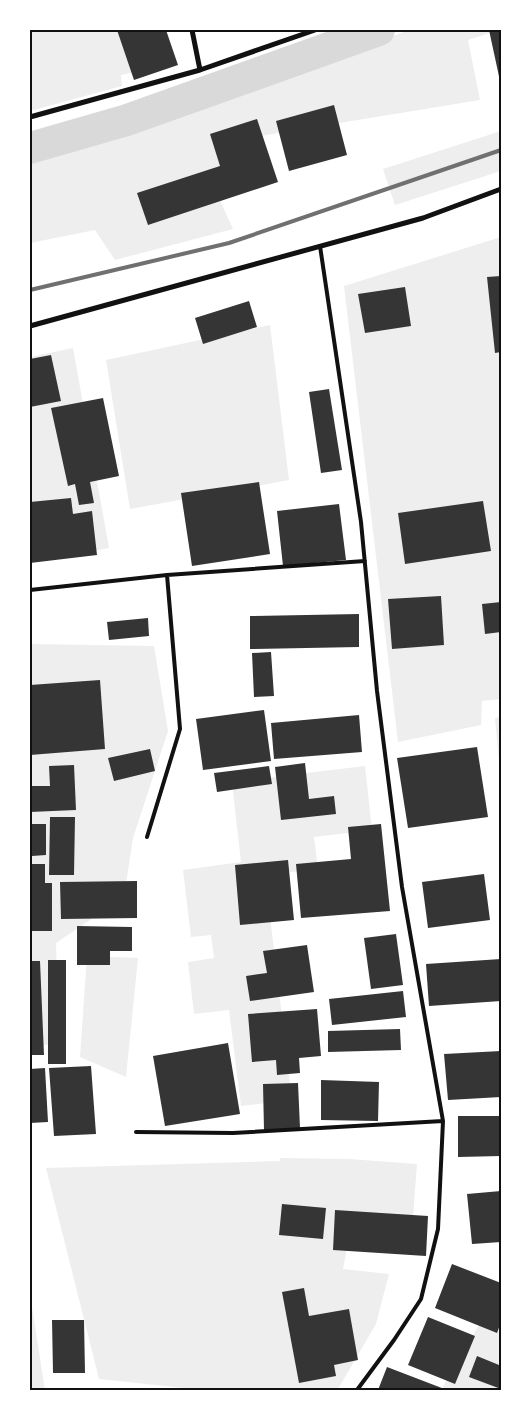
<svg xmlns="http://www.w3.org/2000/svg" width="531" height="1420" viewBox="0 0 531 1420" font-family="Inter,sans-serif">
  <style>
    .green { fill: #eee }
    .lines { fill: none; stroke-linecap: round; stroke-linejoin: round }
    .canal { stroke: #d9d9d9; stroke-width: 32 }
    .building { fill: #353535 }
    .service { stroke: #111; stroke-width: 4 }
    .minor { stroke: #111; stroke-width: 5 }
    .rail { stroke: #707070; stroke-width: 4 }
    .neatline { fill: none; stroke: #111; stroke-width: 2 }
  </style>
  <rect width="100%" height="100%" fill="#fff"/>
  <path class="green" d="M30 30H137L144 70 121 75 122 86 30 111Z
    M409 30H499L468 40 480 100 248 138 212 183 233 229 115 260 95 230 30 243V157L133 129 313 66Z
    M501 131V171L395 205 383 169Z
    M501 237V699L482 701 481 725 398 742 344 286Z
    M270 325 289 480 130 509 106 360Z
    M73 348 109 548 30 563V357Z
    M30 644 154 646 168 731 133 838 124 897 56 943 59 1043 30 1047Z
    M501 717V784L495 718Z
    M365 766 372 830 314 837 318 869 265 875 292 1100 241 1106 229 1010 194 1014 188 962 214 958 211 935 191 937 183 870 241 862 232 782Z
    M87 956 138 958 126 1077 80 1057Z
    M280 1158 349 1159 417 1164 412 1230 352 1222 343 1269 389 1274 376 1324 338 1389 334 1390H202L99 1379 46 1168 280 1161Z
    M30 1294 45 1390H30Z
    M491 1304 501 1306V1390H441Z"/>
  <g class="lines">
    <path class="canal" d="M30 148 127 120 379 30"/>
  </g>
  <path class="building" d="M117 30H166L178 65 134 80Z
    M489 30H501V81H500Z
    M334 105 347 155 289 171 276 121Z
    M257 119 278 182 148 225 137 193 220 166 210 134Z
    M501 276V352L495 353 487 277Z
    M405 287 411 326 365 333 358 294Z
    M249 301 257 327 203 344 195 318Z
    M51 355 61 401 30 407V359Z
    M329 389 342 470 321 473 309 392Z
    M103 398 119 476 90 482 94 503 79 505 75 484 68 486 51 408Z
    M259 482 270 554 192 566 181 493Z
    M71 498 73 514 92 511 97 555 30 563V502Z
    M483 501 491 551 405 564 398 513Z
    M339 504 346 560 283 566 277 511Z
    M441 596 444 645 392 649 388 599Z
    M501 602V632L485 634 482 604Z
    M359 614V647L250 649V616Z
    M148 618 149 636 109 640 107 622Z
    M271 652 274 696 254 697 252 653Z
    M100 680 105 749 30 755V685Z
    M264 710 271 761 203 770 196 719Z
    M359 715 362 752 274 759 271 723Z
    M477 747 488 817 408 828 397 758Z
    M150 749 155 771 114 781 108 758Z
    M305 763 309 799 334 796 336 814 281 820 275 767Z
    M74 765 76 810 30 812V786H50L49 766Z
    M269 766 272 784 217 792 214 773Z
    M50 817H75L74 875H49Z
    M31 824H46V855L32 856Z
    M381 824 390 911 301 918 296 864 351 859 348 827Z
    M288 860 294 920 240 925 235 865Z
    M30 864H45V883H52V931H30Z
    M484 874 490 920 428 928 422 882Z
    M137 881V918L61 919 60 882Z
    M77 926 132 927V951H110V965H77Z
    M396 934 403 985 371 989 364 938Z
    M307 945 314 992 250 1001 246 976 267 973 263 951Z
    M501 959V1001L429 1006 426 964Z
    M48 960H66V1064H48Z
    M30 961H40L44 1055H30Z
    M403 991 406 1017 332 1025 329 999Z
    M317 1009 321 1056 299 1058 300 1073 277 1075 276 1060 252 1062 248 1014Z
    M400 1029 401 1050 328 1052V1031Z
    M228 1043 240 1114 165 1126 153 1056Z
    M501 1051V1097L448 1100 444 1054Z
    M91 1066 96 1134 54 1136 49 1068Z
    M45 1068 48 1122 30 1123V1069Z
    M321 1080 379 1082 378 1121 321 1120Z
    M298 1083 300 1128 264 1130 263 1084Z
    M458 1116H501V1156L458 1157Z
    M501 1191V1242L472 1244 467 1194Z
    M282 1204 326 1208 323 1239 279 1235Z
    M335 1210 428 1216 426 1256 333 1250Z
    M452 1264 501 1283V1322L497 1333 435 1308Z
    M304 1288 309 1316 349 1309 358 1360 334 1365 336 1376 299 1383 282 1292Z
    M428 1317 475 1336 455 1384 408 1365Z
    M52 1320H84L85 1373H53Z
    M477 1356 499 1365 501 1360V1389L469 1377Z
    M387 1367 447 1390H378Z"/>
  <g class="lines">
    <path class="service" d="M320 246 361 522 377 691 402 887 443 1121 438 1229 421 1299 394 1340 357 1390
      M30 590 167 575 365 561
      M147 837 180 729 167 575
      M136 1132 233 1133 443 1121"/>
    <path class="minor" d="M192 30 200 70
      M30 117 200 70 315 30
      M30 326 423 218 501 189"/>
    <path class="rail" d="M30 290 229 243 501 150"/>
  </g>
  <rect width="531" height="1420" fill="none" stroke="#ffffff" stroke-width="62"/>
  <rect x="31" y="31" width="469" height="1358" class="neatline"/>
</svg>
